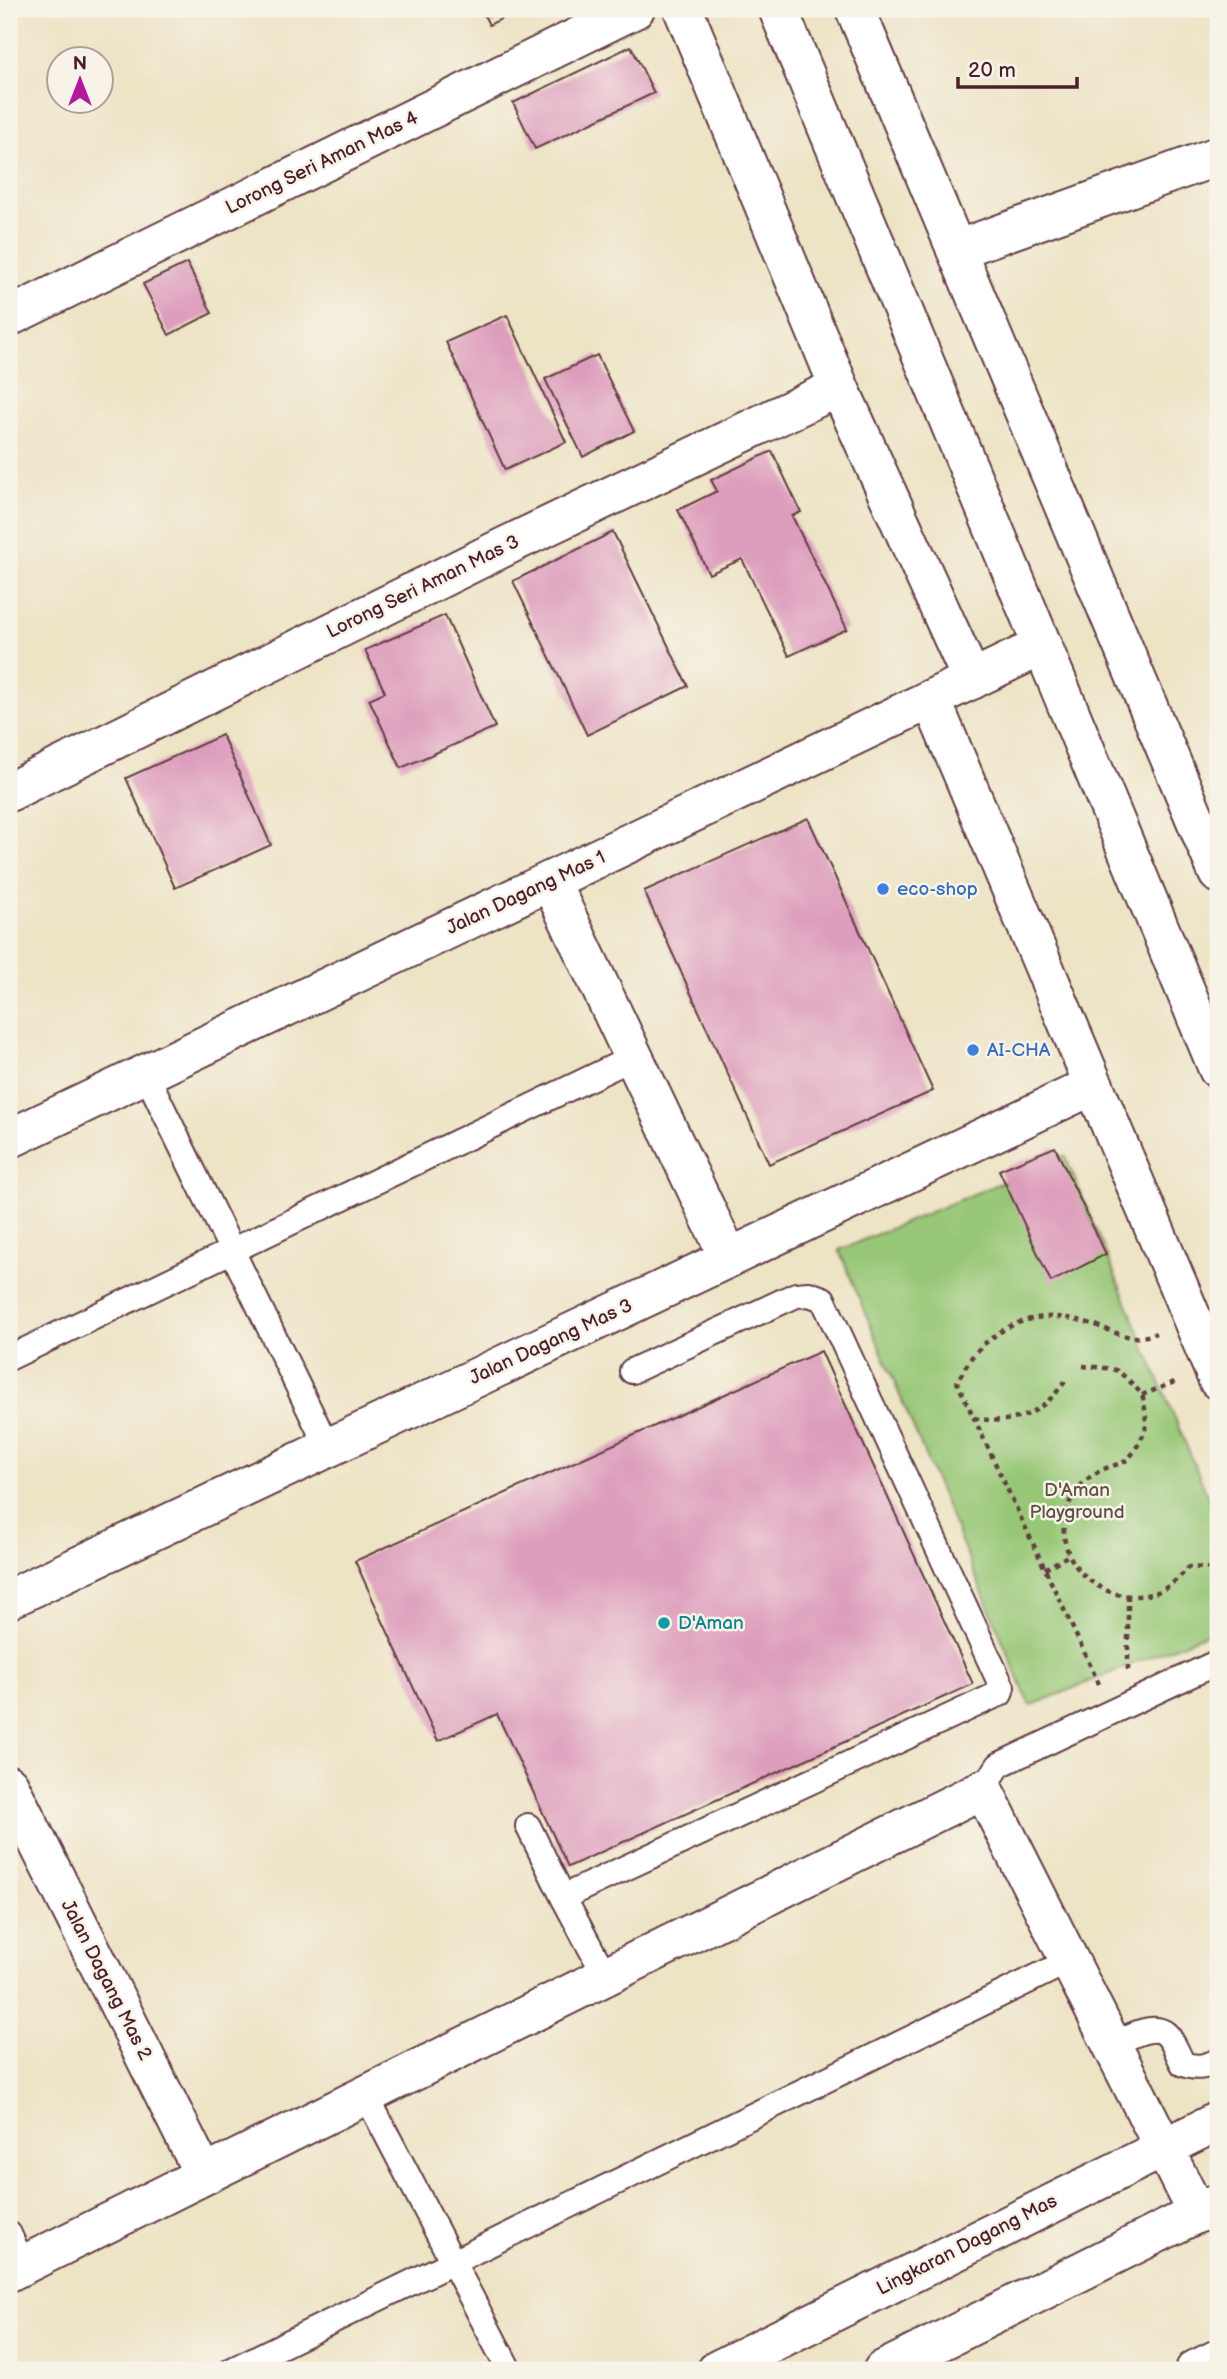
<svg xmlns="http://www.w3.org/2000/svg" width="1227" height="2379" viewBox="0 0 1227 2379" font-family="'Balsamiq Sans',sans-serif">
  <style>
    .green { fill: #97c776; stroke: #707350; stroke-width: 2 }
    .building { fill: #dd9dbc }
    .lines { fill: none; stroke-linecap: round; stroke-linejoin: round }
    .service-casing { stroke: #623c42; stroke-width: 28 }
    .minor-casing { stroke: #623c42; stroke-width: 42 }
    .tertiary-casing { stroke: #623c42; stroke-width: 42 }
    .secondary-casing { stroke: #623c42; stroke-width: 42 }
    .path { stroke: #623c42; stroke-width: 4.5; stroke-dasharray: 5 5; stroke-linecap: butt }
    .service { stroke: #fff; stroke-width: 24 }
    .minor { stroke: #fff; stroke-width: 38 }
    .tertiary { stroke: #fff; stroke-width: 38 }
    .secondary { stroke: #fff; stroke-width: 38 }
    .shop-dot { fill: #3f7fe0; stroke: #f7f3e8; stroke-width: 2.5 }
    .culture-dot { fill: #0f9aa8; stroke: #f7f3e8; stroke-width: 2.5 }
    .labels { text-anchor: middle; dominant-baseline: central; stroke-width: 5; stroke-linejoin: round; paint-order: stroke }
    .street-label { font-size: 19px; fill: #4a1f2b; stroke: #f7f3e8 }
    .shop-label { font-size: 19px; fill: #366cbe; stroke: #f7f3e8; text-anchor: start }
    .park-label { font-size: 19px; fill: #615142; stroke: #f7f3e8 }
    .culture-label { font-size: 19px; fill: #0d838f; stroke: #f7f3e8; text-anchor: start }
  </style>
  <rect width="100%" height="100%" fill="#f7f3e8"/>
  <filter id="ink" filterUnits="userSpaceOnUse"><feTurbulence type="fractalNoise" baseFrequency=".0143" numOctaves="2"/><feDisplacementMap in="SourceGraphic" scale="14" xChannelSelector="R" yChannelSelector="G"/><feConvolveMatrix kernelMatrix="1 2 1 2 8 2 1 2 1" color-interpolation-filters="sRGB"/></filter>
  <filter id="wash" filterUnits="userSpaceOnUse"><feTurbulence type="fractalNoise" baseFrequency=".00686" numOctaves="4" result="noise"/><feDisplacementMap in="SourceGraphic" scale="28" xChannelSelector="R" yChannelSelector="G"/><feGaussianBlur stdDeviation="1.57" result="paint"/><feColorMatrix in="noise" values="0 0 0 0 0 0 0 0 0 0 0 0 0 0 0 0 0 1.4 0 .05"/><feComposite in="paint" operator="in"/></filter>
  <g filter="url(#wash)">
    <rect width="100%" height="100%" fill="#ede3c5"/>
    <path class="green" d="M1065 1156 1218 1521V1629L1030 1706 839 1250Z"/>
    <g id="blocks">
      <path class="building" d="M481 9H521L489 25Z
        M631 46 654 93 535 149 513 103Z
        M187 263 212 313 169 335 143 284Z
        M507 315 566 442 505 470 446 342Z
        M597 355 634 431 583 457 545 379Z
        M772 451 801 512 792 516 847 629 789 656 742 559 709 574 678 510 717 491 711 480Z
        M613 532 688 686 587 735 513 581Z
        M445 615 495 727 401 768 369 699 385 692 365 650Z
        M222 735 271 845 175 888 126 778Z
        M808 818 933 1091 769 1164 644 891Z
        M1055 1147 1106 1254 1051 1282 999 1170Z
        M821 1351 973 1684 568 1867 497 1714 438 1741 355 1561Z"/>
    </g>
  </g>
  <g filter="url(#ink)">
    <use href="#blocks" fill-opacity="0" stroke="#623c42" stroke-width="2"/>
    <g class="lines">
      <g class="service-casing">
        <path id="service" d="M146 1074 328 1448
          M9 1358 634 1057
          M983 1789 999 1765 1218 1662
          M528 1826 563 1897 606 1977
          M563 1897 994 1696 1000 1694 1002 1687 823 1299 809 1294 796 1295 632 1371
          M1112 2045C1125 2039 1152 2022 1166 2034 1173 2040 1178 2055 1183 2064 1197 2069 1205 2067 1218 2061
          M366 2095 509 2370
          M9 2234 23 2265
          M232 2370 1069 1961"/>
      </g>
      <g class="minor-casing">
        <path id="minor" d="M683 9 839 387 972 680
          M956 250 1218 156
          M9 317 635 9
          M931 699 1218 1380
          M9 792 506 546 839 387
          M550 881 729 1258
          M9 1599 1094 1085
          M9 1785 204 2175
          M9 2272 983 1789 1197 2214
          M717 2370 1218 2121
          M883 2370 1218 2203
          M1195 2370 1218 2359"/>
      </g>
      <g class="tertiary-casing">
        <path id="tertiary" d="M9 1139 1042 646"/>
      </g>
      <g class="secondary-casing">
        <path id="secondary" d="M778 9 1218 1069
          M855 9 1218 873"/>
      </g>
      <path class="path" d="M1083 1366C1093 1367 1105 1367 1115 1370 1120 1371 1139 1390 1142 1395 1145 1402 1146 1419 1146 1426 1146 1432 1133 1455 1128 1459 1124 1463 1114 1465 1109 1467 1090 1474 1076 1487 1068 1506 1048 1558 1100 1607 1151 1594 1167 1590 1178 1579 1189 1567L1218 1569
        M1142 1395 1177 1381
        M974 1418C1016 1426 1042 1414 1066 1380
        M1045 1569 1069 1555
        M1128 1670V1597
        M1099 1684 957 1382C963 1372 969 1359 977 1351 1011 1316 1050 1309 1095 1325 1117 1333 1133 1343 1156 1333"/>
      <use href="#service" class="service"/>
      <use href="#minor" class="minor"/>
      <use href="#tertiary" class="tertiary"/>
      <use href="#secondary" class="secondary"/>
    </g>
  </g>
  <g class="shop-dot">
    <circle cx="883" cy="889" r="7"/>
    <circle cx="973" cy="1050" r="7"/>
  </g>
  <circle class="culture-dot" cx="664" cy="1623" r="7"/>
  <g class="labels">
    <g class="street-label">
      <text transform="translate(322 163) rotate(-26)">Lorong Seri Aman Mas 4</text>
      <text transform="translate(423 587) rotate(-26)">Lorong Seri Aman Mas 3</text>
      <text transform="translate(526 893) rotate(-25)">Jalan Dagang Mas 1</text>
      <text transform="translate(551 1342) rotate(-25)">Jalan Dagang Mas 3</text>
      <text transform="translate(106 1980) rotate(63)">Jalan Dagang Mas 2</text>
      <text transform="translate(967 2245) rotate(-27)">Lingkaran Dagang Mas</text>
    </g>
    <g class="shop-label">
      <text x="897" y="889">eco-shop</text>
      <text x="987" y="1050">AI-CHA</text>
    </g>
    <g class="park-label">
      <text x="1077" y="1490">D'Aman<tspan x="1077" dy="22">Playground</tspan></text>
    </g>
    <g class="culture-label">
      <text x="678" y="1623">D'Aman</text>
    </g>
  </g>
  <rect width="1227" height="2379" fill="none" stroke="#f7f3e8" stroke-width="35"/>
  <g transform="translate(80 80)"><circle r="33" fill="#f7f3e8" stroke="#b29e9c" stroke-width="2"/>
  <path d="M0-5L12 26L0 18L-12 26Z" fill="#b5179e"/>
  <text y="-10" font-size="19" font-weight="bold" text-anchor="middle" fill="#4a1f2b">N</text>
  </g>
  <path d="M958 77v10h119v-10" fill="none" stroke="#4a1f2b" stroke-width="3.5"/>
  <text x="968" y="77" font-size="21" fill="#4a1f2b" stroke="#f7f3e8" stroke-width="5" paint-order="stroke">20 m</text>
</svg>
